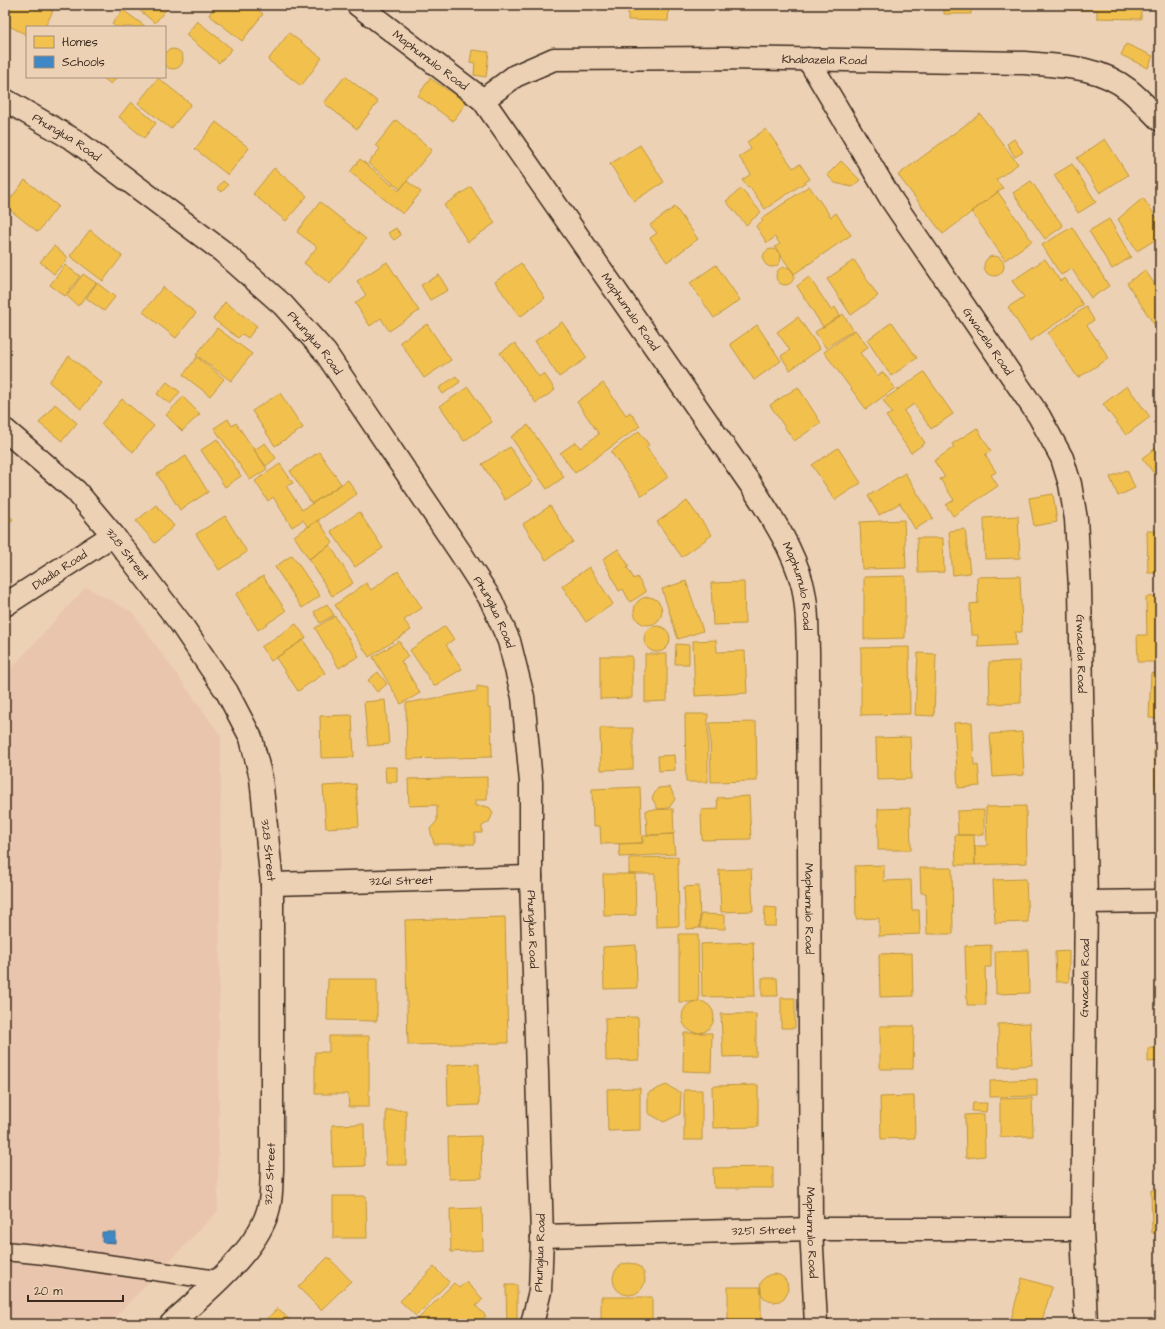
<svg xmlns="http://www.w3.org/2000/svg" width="1165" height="1329" viewBox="0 0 1165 1329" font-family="'Architects Daughter',sans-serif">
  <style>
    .built { fill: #eac5ad }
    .homes { fill: #f2c14e; stroke: #bb9440 }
    .schools { fill: #3f88c5; stroke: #3e6c93 }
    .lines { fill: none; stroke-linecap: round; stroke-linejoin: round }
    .service-casing { stroke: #3b2a1e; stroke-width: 21 }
    .minor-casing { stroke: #3b2a1e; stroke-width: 25 }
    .service { stroke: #edd1b4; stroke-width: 18 }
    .minor { stroke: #edd1b4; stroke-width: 22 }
    .labels { text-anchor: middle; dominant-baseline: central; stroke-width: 4; stroke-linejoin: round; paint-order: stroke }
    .street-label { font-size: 12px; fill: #3b2a1e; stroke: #edd1b4 }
  </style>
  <rect width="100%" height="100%" fill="#edd1b4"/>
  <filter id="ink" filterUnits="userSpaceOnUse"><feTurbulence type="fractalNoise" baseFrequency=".025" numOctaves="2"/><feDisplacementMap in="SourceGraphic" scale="8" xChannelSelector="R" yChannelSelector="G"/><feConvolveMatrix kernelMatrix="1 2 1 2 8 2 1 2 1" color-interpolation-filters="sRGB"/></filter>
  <g filter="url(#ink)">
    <path class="built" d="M86 587 132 612 221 736 218 1211 108 1324H5V675Z"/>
    <path class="homes" d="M8 5H41L53 11 45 27H27V35L5 24V10Z
      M133 5H165L168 7 155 23Z
      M216 5H252L263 14 242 41 209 15Z
      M628 5H669L668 21 628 20Z
      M944 5H971V14H944Z
      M993 5H1034V7Z
      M1069 5H1141V19L1097 18V10H1069Z
      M123 10 146 27H116L112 24Z
      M197 21 232 49 219 63 186 35Z
      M289 33 322 58 301 86 268 60Z
      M1126 44 1153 56 1148 68 1121 55Z
      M163 59a10 10 0 1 1 20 0a10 10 0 1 1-20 0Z
      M472 50 489 52 486 77 474 75 475 63 470 62Z
      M345 76 378 102 357 129 324 103Z
      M102 77H117L111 84Z
      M158 78 191 104 171 129 138 103Z
      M430 78 466 103 453 121 418 96Z
      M131 102 156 123 144 138 119 117Z
      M980 114 1018 164 996 180 1003 188 943 234 898 175Z
      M396 120 432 150 400 189 368 163 380 149 376 145Z
      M216 122 249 148 228 175 195 149Z
      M766 129 793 168 800 164 810 179 765 209 750 187 748 188 742 180 751 174 739 157 751 149 747 142Z
      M1014 139 1023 152 1015 157 1007 144Z
      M1105 139 1128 175 1100 193 1077 158Z
      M640 145 664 182 634 201 610 164Z
      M360 159 399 191 407 181 421 192 403 214 350 172Z
      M841 161 860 180 852 187 835 183 827 175Z
      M1072 164 1096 202 1078 213 1054 175Z
      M274 168 307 196 286 221 253 194Z
      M25 180 58 206 38 232 5 206Z
      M223 181 228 185 222 192 217 188Z
      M1031 181 1063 226 1045 239 1013 193Z
      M809 186 831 217 836 213 851 235 794 274 775 247 780 244 775 237 767 243 756 226 763 221 761 219Z
      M471 187 495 223 468 242 444 205Z
      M741 189 761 212 746 225 726 201Z
      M998 192 1032 241 1005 260 971 211Z
      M1143 198 1160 222V237L1137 251 1118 219Z
      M320 202 366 239 330 284 304 263 317 247 297 232Z
      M675 207 698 239 667 262 650 238 657 233 650 225Z
      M1109 219 1131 257 1112 269 1089 231Z
      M1072 227 1109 286 1091 298 1072 269 1061 275 1042 245Z
      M396 228 401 235 394 240 388 233Z
      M90 230 122 256 103 281 70 256Z
      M54 246 68 258 54 274 40 262Z
      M763 258a9 9 0 1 1 18 0a9 9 0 1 1-18 0Z
      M984 266a10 10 0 1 1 20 0a10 10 0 1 1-20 0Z
      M1045 259 1060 281 1065 278 1083 305 1030 341 1008 307 1024 297 1012 281Z
      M854 260 878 296 851 315 827 279Z
      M387 262 419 311 389 331 381 318 370 326 355 303 366 295 357 281Z
      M521 263 545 298 520 317 495 282Z
      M65 265 80 276 65 296 50 285Z
      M716 265 740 300 714 318 690 283Z
      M776 276a9 9 0 1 1 18 0a9 9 0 1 1-18 0Z
      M1145 270 1160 292V322L1155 326 1127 283Z
      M83 274 96 283 78 306 67 296Z
      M439 275 448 290 430 300 421 285Z
      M809 277 831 310 835 307 840 316 823 327 797 286Z
      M97 283 115 297 104 311 86 298Z
      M163 287 196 313 176 338 143 312Z
      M225 302 257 326 248 338 242 334 238 338 213 319Z
      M1086 307 1094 320 1087 325 1109 358 1078 378 1048 333Z
      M843 314 853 330 826 348 815 332Z
      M798 317 820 349 790 370 781 356 790 350 777 332Z
      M562 322 587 358 559 377 535 341Z
      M892 322 917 358 891 376 867 340Z
      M427 324 451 360 424 378 400 342Z
      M757 325 781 361 754 380 730 344Z
      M217 328 252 354 231 381 196 355Z
      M855 330 868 347 860 353 877 376 883 372 895 388 866 409 824 352Z
      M515 343 539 377 544 373 555 390 536 403 500 353Z
      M69 356 102 383 81 409 49 382Z
      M197 357 224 379 210 396 183 375Z
      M924 372 953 414 931 429 914 404 904 411 925 443 911 453 886 416 892 413 883 400Z
      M456 376 460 382 443 394 439 388Z
      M167 382 180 392 170 404 157 394Z
      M603 383 626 415 630 412 640 426 575 473 560 453 576 442 580 448 599 434 577 402Z
      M1127 386 1150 417 1126 435 1103 404Z
      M468 387 492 422 464 441 440 406Z
      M798 387 821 423 794 441 770 405Z
      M280 393 303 428 275 446 252 411Z
      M183 397 200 414 182 431 166 415Z
      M122 399 154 426 133 452 101 424Z
      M55 404 77 423 62 441 39 423Z
      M228 419 232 426 236 423 267 469 250 480 214 428Z
      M528 425 564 477 547 489 511 437Z
      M977 428 991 451 985 455 996 472 991 475 998 486 953 516 946 505 954 500 940 479 945 477 934 461 954 447 952 444Z
      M639 431 649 445 646 447 668 477 642 496 611 452Z
      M217 439 241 476 225 487 201 450Z
      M265 443 276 458 266 466 254 450Z
      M1160 445V481L1142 458Z
      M510 447 533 482 505 500 482 464Z
      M838 448 861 483 835 500 812 465Z
      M319 452 341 484 312 504 290 471Z
      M186 456 208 492 180 510 157 474Z
      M280 464 293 483 286 486 302 510 348 480 357 494 308 527 303 520 292 527 273 497 268 501 255 481Z
      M1127 470 1135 488 1118 496 1110 477Z
      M905 473 933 518 915 529 900 503 879 515 868 496Z
      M1053 494 1057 522 1034 526 1029 498Z
      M687 501 712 535 682 557 657 522Z
      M156 505 174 526 155 543 136 521Z
      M550 506 573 542 546 560 523 524Z
      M5 512 13 519 5 529Z
      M359 512 383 548 355 567 331 531Z
      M225 516 247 552 219 570 196 534Z
      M1018 516 1020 558 985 559 984 518Z
      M318 520 333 543 309 559 294 536Z
      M904 520 906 568 862 569 860 522Z
      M965 529 970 573 953 575 949 531Z
      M1147 531H1160V573H1148Z
      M917 538H943L944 572 918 573Z
      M330 545 353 583 332 596 309 559Z
      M618 549 629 566 627 567 634 579 637 577 646 592 630 602 623 589 619 591 603 559Z
      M292 555 320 596 302 608 275 567Z
      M589 567 613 604 586 622 562 586Z
      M398 571 422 608 404 620 411 630 369 657 335 605 366 583 371 590Z
      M263 576 286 611 258 630 236 594Z
      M905 576V638L864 639V577Z
      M1020 576 1022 632H1015L1016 645 978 647V635H971L970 604 978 603 977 577Z
      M686 581 703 631 678 639 662 589Z
      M744 582 745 624 713 625 711 583Z
      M1160 596V662H1138L1137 635H1147L1146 597Z
      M634 611a14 14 0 1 1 28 0a14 14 0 1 1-28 0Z
      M327 604 334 615 320 623 314 612Z
      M335 616 359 656 339 668 315 628Z
      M296 624 306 638 271 661 261 647Z
      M644 639a13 13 0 1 1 26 0a13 13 0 1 1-26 0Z
      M445 626 454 639 446 645 462 669 434 686 410 650Z
      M303 640 325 673 298 691 276 658Z
      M716 640 717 652 745 651 747 693 695 696 693 641Z
      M399 641 408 657 401 661 420 693 401 704 373 657Z
      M676 644 689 645V664H675Z
      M909 647 910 714 861 715V648Z
      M918 653 936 654 934 716 915 715Z
      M645 654H667V701L645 702Z
      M600 656H632V698L600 699Z
      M1020 661 1021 703 990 704 989 662Z
      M378 672 387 684 377 692 368 680Z
      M1151 673 1160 674V719L1149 718Z
      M477 686 488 688V708H491L492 757 407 759 406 703 477 691Z
      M385 700 389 744 368 746 364 702Z
      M685 714H708V782H686Z
      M352 715 354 757 321 758 320 716Z
      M756 722 757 781 711 782 710 723Z
      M972 722 974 765H978L980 786 958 788 954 723Z
      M600 728H633V769L601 770Z
      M1022 732 1024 775 993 777 990 734Z
      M910 737 911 779 877 780 876 738Z
      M1154 747H1160V789H1155Z
      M674 755 675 770 659 771 658 756Z
      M385 767H397V782H386Z
      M487 777V800H475V806H485L490 808 493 813 489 822 482 826V833H475V844H434L430 829 437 821V805L409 806 408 779Z
      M356 784 359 826 326 828 323 786Z
      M640 787 642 843 601 844 600 826H593L592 789Z
      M670 787 675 799 669 808 658 809 652 798 658 788Z
      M749 796 751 839 702 840 701 810 718 809 717 798Z
      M1026 806 1027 863 975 865V846H987L986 807Z
      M910 808 911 850H878V809Z
      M673 809 674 834 647 835 646 810Z
      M984 810V835H958L957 811Z
      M673 834 675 854 620 857 619 844 643 843V836Z
      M955 835H974L975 865H956Z
      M678 857 679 926 656 927 655 874H629V858Z
      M884 865V881L911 880 912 910H919L920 934 879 936V918L856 919 855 866Z
      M920 868H952L953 934H927L926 893H921Z
      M751 869 753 911 721 912 719 870Z
      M603 874H635L636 915 604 916Z
      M1026 879 1028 922 995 923 993 880Z
      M699 886 700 928 686 929 684 887Z
      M765 907 777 908 776 926H764Z
      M701 914 725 915V929L700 928Z
      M505 917 508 1043 408 1045 405 920Z
      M679 934H698L699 1002H679Z
      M753 942 755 996 702 997 701 944Z
      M636 945 637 988 604 989 603 947Z
      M991 945V967H985L986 1005H967L965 946Z
      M1028 950 1029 993 996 994 995 951Z
      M1069 951V982H1056L1055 952Z
      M912 953 913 996 880 997 879 954Z
      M762 978H777L778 996H762Z
      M328 979H377V1021L327 1020Z
      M781 998H795V1028H781Z
      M682 1017a16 16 0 1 1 32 0a16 16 0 1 1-32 0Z
      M721 1014H756V1056L723 1057Z
      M638 1017 639 1060 606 1061 605 1018Z
      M1030 1023 1032 1065 999 1067 998 1024Z
      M880 1026H914L913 1069H880Z
      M684 1033H712L711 1072 683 1071Z
      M329 1036H369V1107H349L348 1094H315V1052H329Z
      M1148 1048H1160V1061L1148 1062Z
      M479 1064V1105L448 1106 447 1065Z
      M1037 1079V1096L990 1097V1081Z
      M666 1085 681 1093 680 1114 664 1122 648 1113V1093Z
      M758 1085V1127L713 1128 712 1086Z
      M640 1088V1130L608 1131 607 1089Z
      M684 1090H702V1140H684Z
      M914 1096 915 1138 881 1139 880 1097Z
      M1032 1098 1033 1136 1000 1137V1099Z
      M973 1103H987L986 1112 972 1111Z
      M386 1110H406V1165H386Z
      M984 1114 985 1156 966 1158 965 1115Z
      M364 1124 365 1166 333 1167 332 1125Z
      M481 1136 482 1178 449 1179 448 1137Z
      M773 1167V1188H714L713 1168Z
      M1151 1190H1160V1233H1152Z
      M333 1196H366L367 1238H333Z
      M482 1208 483 1250 451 1252 450 1209Z
      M328 1257 351 1281 321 1310 298 1287Z
      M613 1279a16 16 0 1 1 32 0a16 16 0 1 1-32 0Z
      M434 1267 449 1282 416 1316 400 1301Z
      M760 1288a14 14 0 1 1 28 0a14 14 0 1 1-28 0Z
      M1022 1278 1052 1287 1041 1324H1010Z
      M466 1282 483 1299 476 1306 486 1316 478 1324H417L415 1322 454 1283 459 1288Z
      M506 1285H517V1324H507Z
      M728 1287H761V1324H728Z
      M601 1297H652V1324H601Z
      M278 1308 293 1324H261Z"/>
    <path class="schools" d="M102 1232H115V1243L102 1242Z"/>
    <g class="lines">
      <g class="service-casing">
        <path id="service" d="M5 1251 45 1255 217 1280"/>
      </g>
      <g class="minor-casing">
        <g id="minor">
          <path id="s1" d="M358 5 483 100 751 485C771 516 792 547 802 583 808 605 807 629 808 651L811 1229 816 1324"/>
          <path id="s2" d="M808 59 891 199 1039 416 1062 458 1070 484 1076 519 1080 588 1086 902 1082 1229 1086 1324"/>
          <path id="s3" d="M5 100 76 141 222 251 283 305 325 352 460 552 491 600 509 641 523 697 531 782V877L542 1236 540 1291 532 1324"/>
          <path id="s4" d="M483 100 515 76 554 59 726 58 1025 63C1061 66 1099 66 1129 90 1140 99 1150 110 1160 120"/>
          <path id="s5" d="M5 430 76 491 113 535 181 624 227 692 251 738 261 778 272 884V1170C271 1182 272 1195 269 1207 259 1251 203 1294 171 1324"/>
          <path id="s6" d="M5 605 113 535"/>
          <path id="s7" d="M272 884 531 877"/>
          <path d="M1086 902 1160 901"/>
          <path id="s8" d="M542 1236 811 1229H1082"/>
        </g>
      </g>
      <use href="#service" class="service"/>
      <use href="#minor" class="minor"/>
    </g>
  </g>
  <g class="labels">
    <g class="street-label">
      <text stroke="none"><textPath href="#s4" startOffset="353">Khabazela Road</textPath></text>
      <text stroke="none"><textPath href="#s1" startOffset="91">Maphumulo Road</textPath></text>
      <text stroke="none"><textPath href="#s3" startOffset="72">Phunglua Road</textPath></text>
      <text stroke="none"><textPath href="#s1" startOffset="415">Maphumulo Road</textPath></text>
      <text stroke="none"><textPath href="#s2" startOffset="335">Gwacela Road</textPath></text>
      <text stroke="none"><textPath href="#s3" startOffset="396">Phunglua Road</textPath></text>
      <text stroke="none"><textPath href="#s5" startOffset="175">328 Street</textPath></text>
      <text stroke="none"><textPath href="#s6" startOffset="65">Dladla Road</textPath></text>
      <text stroke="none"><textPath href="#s1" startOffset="739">Maphumulo Road</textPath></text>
      <text stroke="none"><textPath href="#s3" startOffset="720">Phunglua Road</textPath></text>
      <text stroke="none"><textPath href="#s2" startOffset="671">Gwacela Road</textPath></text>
      <text stroke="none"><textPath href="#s5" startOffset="511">328 Street</textPath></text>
      <text stroke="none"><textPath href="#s7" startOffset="129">3261 Street</textPath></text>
      <text stroke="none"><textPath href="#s1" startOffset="1063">Maphumulo Road</textPath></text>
      <text stroke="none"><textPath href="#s3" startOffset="1043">Phunglua Road</textPath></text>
      <text transform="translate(1085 978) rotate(-89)">Gwacela Road</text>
      <text transform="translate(270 1174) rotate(-87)">328 Street</text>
      <text stroke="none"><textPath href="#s8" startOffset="222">3251 Street</textPath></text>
      <text stroke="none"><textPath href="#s1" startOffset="1387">Maphumulo Road</textPath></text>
      <text transform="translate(540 1253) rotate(-88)">Phunglua Road</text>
    </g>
  </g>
  <rect width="1165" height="1329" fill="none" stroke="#edd1b4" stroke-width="20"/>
  <rect x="10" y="10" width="1145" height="1309" fill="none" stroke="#3b2a1e" stroke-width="1.5" filter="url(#ink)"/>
  <rect x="26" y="26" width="140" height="52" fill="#edd1b4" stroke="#a68e78"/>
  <rect x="34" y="36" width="20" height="12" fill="#f2c14e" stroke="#a68e78"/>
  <text x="62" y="46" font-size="12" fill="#3b2a1e">Homes</text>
  <rect x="34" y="56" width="20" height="12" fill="#3f88c5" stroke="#a68e78"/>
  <text x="62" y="66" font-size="12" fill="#3b2a1e">Schools</text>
  <path d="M28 1295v6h95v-6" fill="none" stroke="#3b2a1e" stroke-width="2"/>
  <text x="34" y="1295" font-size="12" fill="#3b2a1e" stroke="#edd1b4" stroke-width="3" paint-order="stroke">20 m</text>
</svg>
